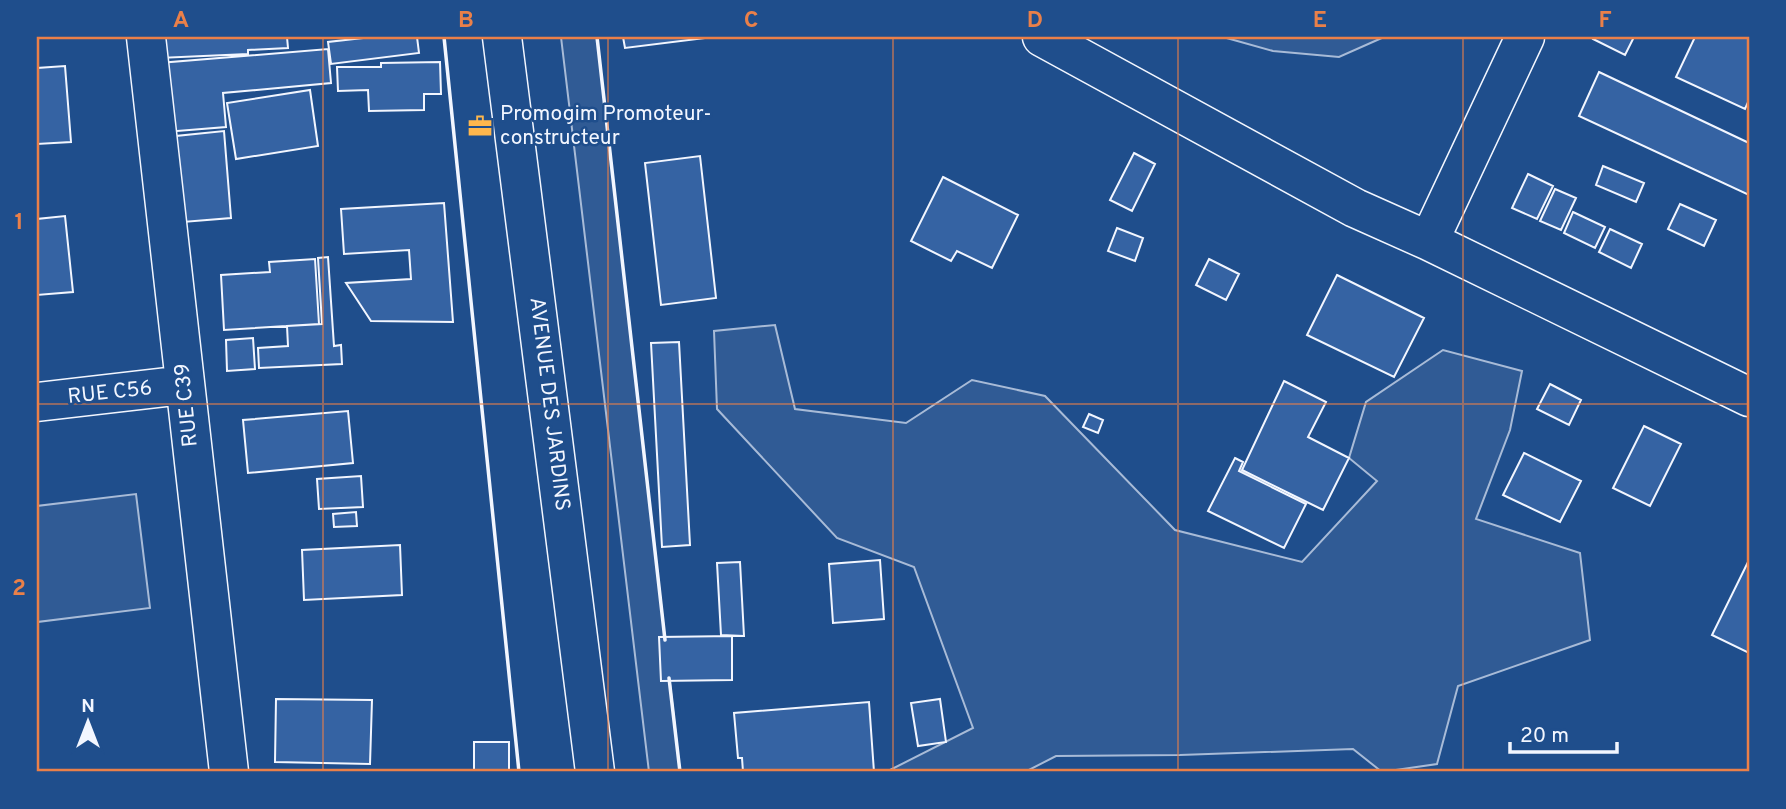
<svg xmlns="http://www.w3.org/2000/svg" width="1786" height="809" viewBox="0 0 1786 809" font-family="Overpass,sans-serif">
  <style>
    .built { fill: #305b95; stroke: #a8bbd7; stroke-width: 2 }
    .building { fill: #3563a3; stroke: #f2f6ff; stroke-width: 2 }
    .lines { fill: none; stroke-linecap: round; stroke-linejoin: round }
    .minor-casing { stroke: #f2f6ff; stroke-width: 41 }
    .major-casing { stroke: #f2f6ff; stroke-width: 41 }
    .minor { stroke: #1f4e8c; stroke-width: 38 }
    .major { stroke: #1f4e8c; stroke-width: 38 }
    .wall { stroke: #f2f6ff; stroke-width: 3.5 }
    .grid { fill: none; stroke: #ea8049; stroke-width: 2; stroke-opacity: 0.55 }
    .labels { text-anchor: middle; dominant-baseline: central; stroke-width: 5; stroke-linejoin: round; paint-order: stroke }
    .poi-label { font-size: 21px; fill: #f2f6ff; stroke: #1f4e8c; text-anchor: start }
    .street-label { font-size: 21px; fill: #f2f6ff; stroke: #1f4e8c }
    .neatline { fill: none; stroke: #ea8049; stroke-width: 2.5 }
    .grid-label { font-size: 23px; text-anchor: middle; font-weight: bold; fill: #ea8049 }
  </style>
  <rect width="100%" height="100%" fill="#1f4e8c"/>
  <path class="built" d="M561 37H597L680 772H649Z
    M1223 37H1384L1339 57 1273 51Z
    M775 325 795 409 906 423 972 380 1045 396 1175 530 1302 562 1377 481 1349 458 1366 402 1443 350 1522 371 1510 430 1476 519 1580 553 1590 640 1458 686 1437 764 1382 772 1353 749 1180 755 1056 756 1025 772H886L973 728 914 567 837 538 717 409 714 331Z
    M136 494 150 608 37 622V506Z"/>
  <path class="building" d="M158 37H287L288 48 248 50V54L159 58Z
    M372 37H417L419 53 331 64 328 42Z
    M623 37H713L625 48Z
    M1594 37H1634L1625 55 1593 39Z
    M1695 37H1749V100L1745 109 1676 77Z
    M328 49 331 83 223 93 226 127 165 132 159 63Z
    M440 62 441 94H424V110L369 111 368 90 338 91 337 67H381V63Z
    M65 66 71 142 37 144V68Z
    M1599 72 1749 143V195L1579 116Z
    M310 90 318 146 236 159 227 103Z
    M224 131 231 218 183 222 176 136Z
    M1134 153 1155 164 1132 211 1110 200Z
    M700 156 716 298 661 305 645 163Z
    M1603 166 1644 183 1636 202 1596 185Z
    M1528 174 1553 186 1537 219 1512 208Z
    M943 177 1018 215 992 268 957 251 951 261 911 241Z
    M1555 189 1576 198 1561 230 1540 221Z
    M444 203 453 322 371 321 346 283 411 279 409 250 344 254 341 209Z
    M1680 204 1716 220 1704 246 1668 229Z
    M1573 212 1605 227 1595 248 1564 233Z
    M65 216 73 292 37 295V219Z
    M1117 228 1143 238 1135 261 1108 251Z
    M1610 229 1642 244 1631 268 1599 252Z
    M328 257 334 346 341 345 342 364 259 368 258 348 288 346 287 326 322 324 318 258Z
    M315 259 319 324 224 330 221 275 270 272 269 262Z
    M1209 259 1239 274 1226 300 1196 285Z
    M1337 275 1424 318 1394 377 1307 335Z
    M253 338 255 369 227 371 226 340Z
    M679 342 690 545 662 547 651 343Z
    M1284 381 1326 402 1308 437 1349 458 1323 510 1242 470Z
    M1550 384 1581 400 1569 425 1537 409Z
    M348 411 353 463 248 473 243 420Z
    M1089 414 1103 420 1098 433 1083 427Z
    M1644 426 1681 444 1650 506 1613 488Z
    M1524 453 1581 481 1560 522 1503 495Z
    M1235 458 1243 462 1239 471 1306 504 1284 548 1208 511Z
    M361 476 363 507 319 509 317 479Z
    M356 512 357 526 334 527 333 514Z
    M400 545 402 595 304 600 302 550Z
    M880 560 884 619 833 623 829 564Z
    M1749 560V653L1712 635Z
    M740 562 744 636 721 635 717 563Z
    M732 636V680L661 681 659 637Z
    M276 699 372 700 370 764 275 762Z
    M940 699 946 742 918 746 911 703Z
    M869 702 874 772H743L742 758H738L734 713Z
    M474 742H509V772H474Z"/>
  <g class="lines">
    <g class="minor-casing">
      <path id="minor" d="M146 37 229 772
        M1042 37 1355 208 1429 241
        M1525 37 1429 241 1749 397
        M37 402 184 385"/>
    </g>
    <g class="major-casing">
      <path id="major" d="M502 37 595 772"/>
    </g>
    <use href="#minor" class="minor"/>
    <use href="#major" class="major"/>
    <path class="wall" d="M444 37 519 772
      M597 37 665 640
      M669 678 680 772"/>
  </g>
  <path class="grid" d="M323 37V772M608 37V772M893 37V772M1178 37V772M1463 37V772M37 404H1749"/>
  <defs>
    <g id="office-bare" transform="scale(1.89)"><path d="M-6-3h4V-5.5h4V-3h4V5H-6ZM-1-4.5V-3h2v-1.5ZM-6 0V1H6V0Z" fill="#ffb74d" stroke="#1f4e8c" stroke-width="2.5" paint-order="stroke"/></g>
  </defs>
  <g fill-rule="evenodd">
    <use href="#office-bare" x="480" y="126"/>
  </g>
  <g class="labels">
    <g class="poi-label">
      <text x="500" y="114">Promogim Promoteur-<tspan x="500" dy="24">constructeur</tspan></text>
    </g>
    <g class="street-label">
      <text transform="translate(110 393) rotate(-6)">RUE C56</text>
      <text transform="translate(549 404) rotate(83)">AVENUE DES JARDINS</text>
      <text transform="translate(187 405) rotate(-96)">RUE C39</text>
    </g>
  </g>
  <rect width="1786" height="809" fill="none" stroke="#1f4e8c" stroke-width="77"/>
  <g transform="translate(88 722)" stroke="#1f4e8c" stroke-width="5" paint-order="stroke">
  <path d="M0-5L12 26L0 18L-12 26Z" fill="#f2f6ff"/>
  <text y="-10" font-size="19" font-weight="bold" text-anchor="middle" fill="#f2f6ff">N</text>
  </g>
  <path d="M1510 742v10h107v-10" fill="none" stroke="#f2f6ff" stroke-width="3.5"/>
  <text x="1520" y="742" font-size="21" fill="#f2f6ff" stroke="#1f4e8c" stroke-width="5" paint-order="stroke">20 m</text>
  <rect x="38" y="38" width="1710" height="732" class="neatline"/>
  <g class="grid-label">
    <text x="181" y="27">A</text>
    <text x="466" y="27">B</text>
    <text x="751" y="27">C</text>
    <text x="1035" y="27">D</text>
    <text x="1320" y="27">E</text>
    <text x="1605" y="27">F</text>
    <text x="19" y="229">1</text>
    <text x="19" y="595">2</text>
  </g>
</svg>
